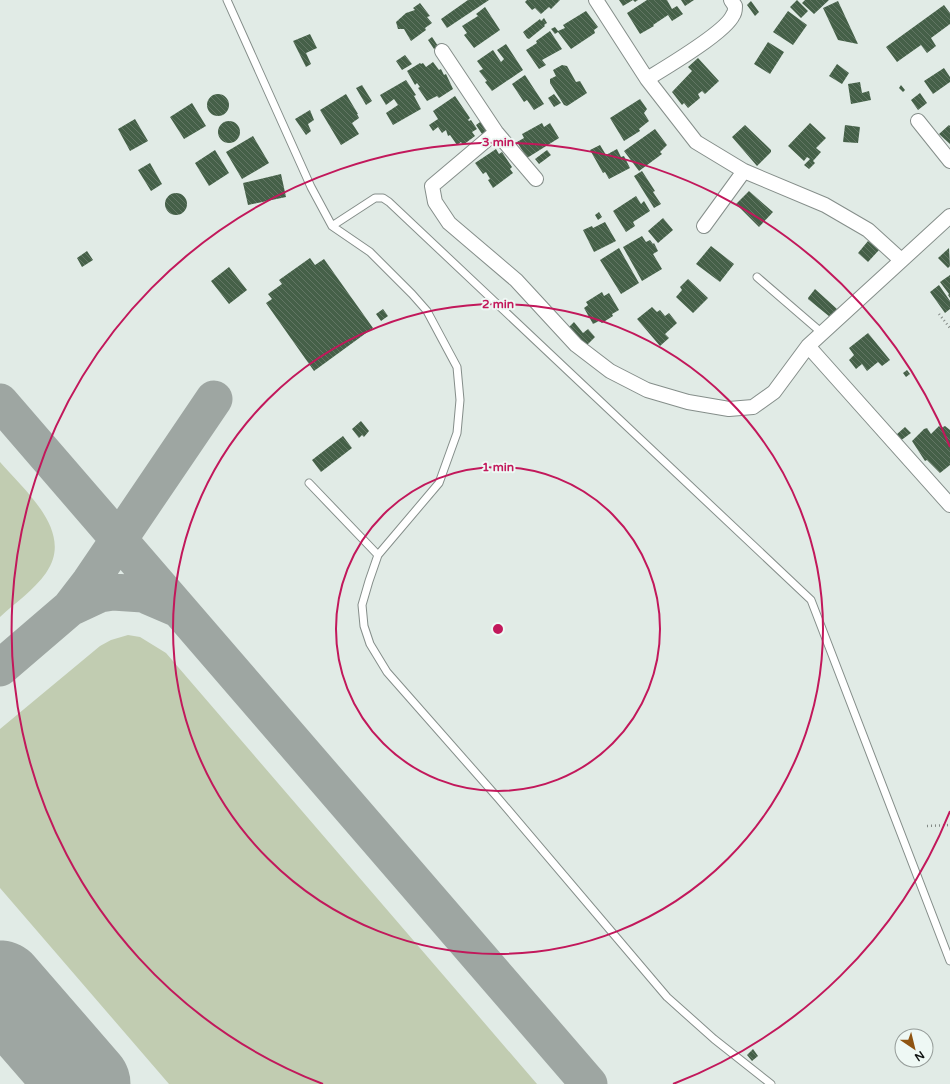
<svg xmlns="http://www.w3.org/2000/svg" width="950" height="1084" viewBox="0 0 950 1084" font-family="'Varela Round',sans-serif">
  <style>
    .grass { fill: #c1ccb1 }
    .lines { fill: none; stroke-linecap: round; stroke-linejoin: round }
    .taxiway { stroke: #9ea6a2; stroke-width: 37 }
    .runway { stroke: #9ea6a2; stroke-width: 91 }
    .building { fill: url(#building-back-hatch) }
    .service-casing { stroke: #858e8a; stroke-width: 9 }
    .minor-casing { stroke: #858e8a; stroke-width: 16 }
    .path { stroke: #838a86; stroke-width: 2.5; stroke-dasharray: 1 3; stroke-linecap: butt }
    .service { stroke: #fff; stroke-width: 7 }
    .minor { stroke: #fff; stroke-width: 14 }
    .ring { fill: none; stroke: #c2185b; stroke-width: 2 }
    .centre { fill: #c2185b; stroke: #eef8f4; stroke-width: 2 }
    .ring-label { font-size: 12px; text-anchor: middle; font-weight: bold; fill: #c2185b; stroke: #eef8f4; stroke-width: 4; stroke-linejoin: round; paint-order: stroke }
  </style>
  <defs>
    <pattern id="building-back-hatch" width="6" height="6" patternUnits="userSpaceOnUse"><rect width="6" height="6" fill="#456048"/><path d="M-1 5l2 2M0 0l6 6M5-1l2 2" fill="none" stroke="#627664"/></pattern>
  </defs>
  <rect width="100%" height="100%" fill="#e1ebe6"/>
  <path class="grass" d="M0 462C25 491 75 532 46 573 34 590 15 603 0 617Z
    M128 635 140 637 166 653 537 1084H169L0 888V729L100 646 111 640Z"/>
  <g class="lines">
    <path class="taxiway" d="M0 402 589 1084
      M70 608 90 582 214 399
      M0 668 70 608 100 594 113 592 143 594 178 609"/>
    <path class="runway" d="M0 986 85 1084"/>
  </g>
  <path class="building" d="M468 0H489L447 28 441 19Z
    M527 0H560L551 9 549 7 541 14 535 8 532 10 525 2Z
    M619 0H638L635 2 633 0 623 6Z
    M647 0H667L672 9 677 6 683 14 672 21 668 15 653 25 654 26 640 34 627 13Z
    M681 0H694L685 6Z
    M797 0 808 11 801 18 790 7Z
    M805 0H829L814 14 802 3Z
    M751 1 759 12 755 16 747 5Z
    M838 1 858 44 838 40 823 8Z
    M420 3 430 16 427 17 432 23 425 28 426 30 411 41 404 29H398L396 22 406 13 415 10 413 8Z
    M944 5 950 13V24L931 38 936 46 927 53 921 45 897 62 886 47Z
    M485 7 500 30 474 48 464 35 467 33 462 26 478 16 476 14Z
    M586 11 598 27 594 30 595 33 571 49 558 32 555 34 551 29 555 27 558 31 565 28 563 25Z
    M788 11 807 25 793 45 773 32Z
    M544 18 547 23 544 25 545 26 529 39 527 38 523 32 540 19 541 21Z
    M550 31 562 49 542 60 546 65 539 69 526 50 537 43 536 41Z
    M310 34 317 48 306 53 311 64 306 67 293 41Z
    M432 37 438 46 434 49 428 40Z
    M768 42 784 52 770 74 754 64Z
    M506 44 523 70 492 91 485 82 487 81 479 71 483 69 477 61 493 50 501 62 504 59 497 50Z
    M405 55 412 64 402 70 396 61Z
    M698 58 719 81 705 94 702 91 698 94 700 98 688 108 684 103 682 105 672 92 692 71 688 67Z
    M433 62 439 70 441 69 444 75 446 74 453 89 439 98 437 96 427 101 418 88 420 87 417 83 415 85 407 71 420 63 421 64 423 63 426 67Z
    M837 64 849 73 842 84 829 76Z
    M562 65 567 66 576 82 580 81 587 93 567 106 564 105 550 83V79L556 76 553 70Z
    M944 68 950 77V82L933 94 924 81Z
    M525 75 544 104 534 110 527 100 524 102 512 84Z
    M406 80 416 95 414 96 421 109 393 125 386 113 398 105 394 99 386 105 380 95Z
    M860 82 862 93 869 91 871 100 851 104 848 84Z
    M362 85 372 101 366 105 356 88Z
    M901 85 905 90 903 92 899 88Z
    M920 93 927 103 918 110 911 100Z
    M207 105a11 11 0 1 1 22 0a11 11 0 1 1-22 0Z
    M346 94 358 114H357L359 118 352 123 359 134 341 145 320 110Z
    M554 94 561 103 554 107 548 98Z
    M455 96 470 118 468 120 469 121 471 120 477 129 472 132 475 136 463 145 461 142 457 145 450 135 448 136 446 130 442 133 438 127 433 131 429 125 438 119 433 111Z
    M640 99 647 109 644 113 649 121 639 129 640 131 624 141 610 118Z
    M192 103 206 126 184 139 170 117Z
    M310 110 314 120 308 124 311 131 306 135 295 119Z
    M135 119 148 141 130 151 118 129Z
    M483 120 491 132 484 137 476 125Z
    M218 132a11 11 0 1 1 22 0a11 11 0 1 1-22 0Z
    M542 123 544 127 550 123 559 138 527 158 517 142 524 138 522 134Z
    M810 123 826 138 816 148 821 152 813 161 815 163 809 169 804 165 810 159 807 157 804 161 788 146Z
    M745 125 771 150V152L757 166 732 137Z
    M845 125 860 127 858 143 843 142Z
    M949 125 950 126V144L939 134Z
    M655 129 667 145 660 152 662 154 639 171 624 151Z
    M253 136 269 163 242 179 226 152Z
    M600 145 606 155 617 149 621 157 624 156 630 168 609 179 605 172 603 173 590 150Z
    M496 149 499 154 502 152 512 167 510 169 513 173 493 188 488 180 490 179 486 172 483 174 475 163Z
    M215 150 229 173 209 186 195 163Z
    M547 150 551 155 539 164 535 159Z
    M150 163 162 184 151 191 138 170Z
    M642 171 655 191 653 192 661 204 654 208 634 176Z
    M281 174 286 197 248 205 243 183Z
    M749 191 773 212 759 227 736 204Z
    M165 204a11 11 0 1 1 22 0a11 11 0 1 1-22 0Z
    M636 196 641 204 644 201 650 211 633 222 635 226 626 232 613 211Z
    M599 212 602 217 598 220 595 215Z
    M663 218 673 230 658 243 648 231Z
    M605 222 616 241 594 252 583 230 592 226 593 228Z
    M642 236 646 242 650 240 653 244 654 243 658 251 653 254 662 269 642 281 623 247Z
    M868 241 879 250 868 262 858 253Z
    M711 246 734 264 720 282 696 264Z
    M619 248 639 283 621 294 600 260Z
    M949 248 950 266 948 268 938 258Z
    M87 251 93 260 82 267 77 258Z
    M310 258 315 265 324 259 373 328 314 371 266 303 272 299 268 294 282 284 279 280Z
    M229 267 247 290 229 304 211 281Z
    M950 275V298L948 295 949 294 940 282Z
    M688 279 708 298 693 313 676 297 682 290 680 287Z
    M939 285 950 301V309L945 313 930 292Z
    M815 289 837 309 830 317 808 299V298Z
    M602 292 604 296 609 293 619 310 612 314 613 316 602 323 599 321 593 324 584 308 588 305 586 302Z
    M652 307 657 312 660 310 665 316 669 313 677 323 665 334 669 338 660 346 637 319Z
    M383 309 388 316 381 321 376 314Z
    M574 322 583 333 588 329 595 337 585 347 568 328Z
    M868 333 890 360 882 366 878 362 867 371 862 364 856 369 849 360 854 355 849 348Z
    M907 370 910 374 906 377 903 373Z
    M361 421 369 431 364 437 362 435 359 438 352 429Z
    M939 426 941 428 945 426 950 430V465L940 473 927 460 925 461 912 441 924 429 927 428 931 434Z
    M905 427 911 433 900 441 896 435Z
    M343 436 352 448 321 472 312 460Z
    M753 1049 758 1056 752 1061 747 1055Z"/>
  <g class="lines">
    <g class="service-casing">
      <path id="service" d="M227 0 311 187 332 226 370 252 412 294 427 311 457 367 460 400 457 433 439 483 378 555 369 581 362 605 364 626 370 644 387 672 498 798 667 997 714 1039 771 1084
        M332 226 375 198H383L389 202 811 600 950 961
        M757 277 822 333
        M309 483 378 555"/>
    </g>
    <g class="minor-casing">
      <path id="minor" d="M596 0 647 79 696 142 744 171 825 205 868 230 901 260
        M442 51 496 132 536 179
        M647 79C665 68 726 32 733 15 735 13 735 9 735 6L731 0
        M918 121 950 161
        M496 132 432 186 435 202 449 223 516 280 576 345 610 371 647 390 688 402 729 409 753 407 774 392 808 346 950 216
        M704 226 744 171
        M808 346 950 505"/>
    </g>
    <path class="path" d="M939 314 950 328
      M927 826 950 825"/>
    <use href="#service" class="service"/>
    <use href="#minor" class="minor"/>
  </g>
  <g class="ring">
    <circle cx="498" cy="629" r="162"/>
    <circle cx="498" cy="629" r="325"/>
    <path d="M950 811A487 487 0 0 1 673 1084M323 1084A487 487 0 1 1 950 447"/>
  </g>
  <circle cx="498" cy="629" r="6" class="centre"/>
  <g class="ring-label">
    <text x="498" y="146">3 min</text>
    <text x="498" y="308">2 min</text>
    <text x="498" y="471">1 min</text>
  </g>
  <g transform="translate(914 1048) rotate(145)"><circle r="19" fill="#eef8f4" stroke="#959c99"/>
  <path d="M0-3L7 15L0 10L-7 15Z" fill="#8f5411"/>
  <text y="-6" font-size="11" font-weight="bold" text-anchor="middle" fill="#0f1311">N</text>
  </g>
</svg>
